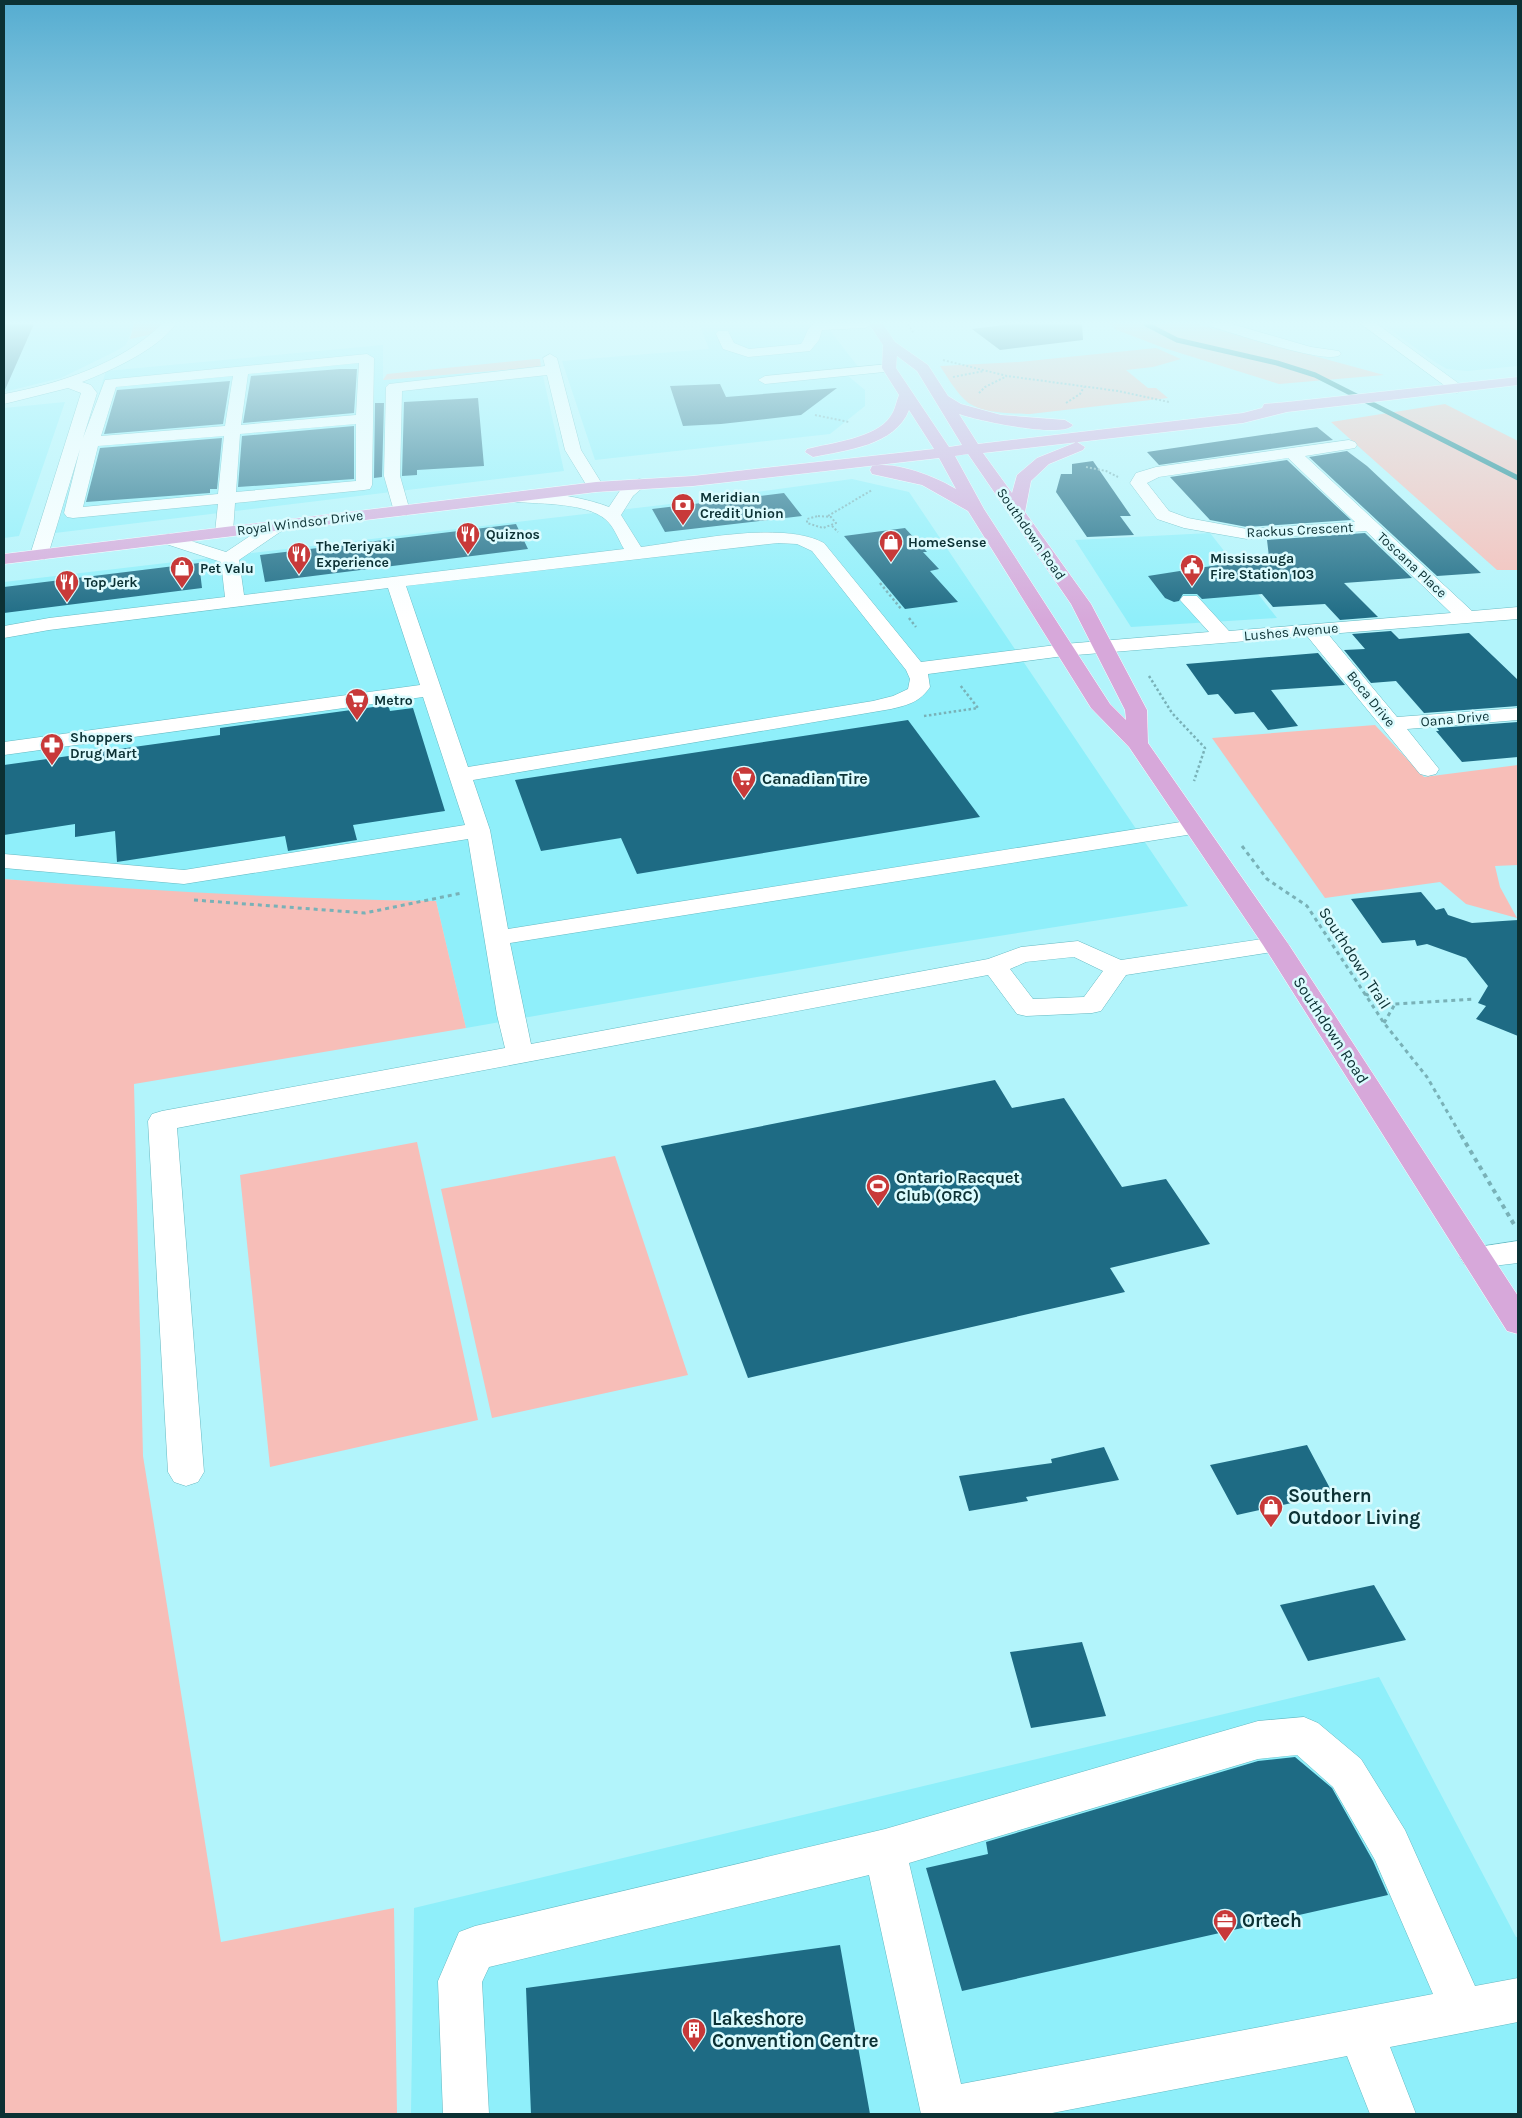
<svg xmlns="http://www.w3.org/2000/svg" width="1522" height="2118" viewBox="0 0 1522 2118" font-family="Karla,sans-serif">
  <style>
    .built { fill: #8feffa }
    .green { fill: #f7beb8 }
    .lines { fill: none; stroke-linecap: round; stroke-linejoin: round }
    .stream { stroke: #147e87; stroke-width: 5 }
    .building { fill: #1e6b84 }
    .minor-casing { stroke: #65b9c2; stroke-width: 1 }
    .major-casing { stroke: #fff; stroke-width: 1 }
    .path-far3 { stroke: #79b1b7; stroke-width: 2; stroke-dasharray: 2 2; stroke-linecap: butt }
    .path-far2 { stroke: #79b1b7; stroke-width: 2.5; stroke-dasharray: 2.5 2.5; stroke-linecap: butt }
    .path-far1 { stroke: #79b1b7; stroke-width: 3; stroke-dasharray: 4 4; stroke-linecap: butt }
    .path { stroke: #79b1b7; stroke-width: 4; stroke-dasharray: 4.5 4.5; stroke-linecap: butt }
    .minor { fill: #fff; fill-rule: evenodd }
    .major { fill: #d7a8da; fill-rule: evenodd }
    .labels { text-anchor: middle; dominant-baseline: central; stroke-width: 5; stroke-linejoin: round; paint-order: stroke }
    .far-poi-label { font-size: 14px; font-weight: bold; fill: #0c3134; stroke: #dbfbfe; text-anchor: start }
    .far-street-label { font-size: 14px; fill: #0c3134; stroke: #dbfbfe }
    .poi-label { font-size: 16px; font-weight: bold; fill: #0c3134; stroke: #dbfbfe; text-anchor: start }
    .street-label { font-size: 16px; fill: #0c3134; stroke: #dbfbfe }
    .near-poi-label { font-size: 19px; font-weight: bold; fill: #0c3134; stroke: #dbfbfe; text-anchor: start }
  </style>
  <rect width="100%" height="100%" fill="#b2f4fb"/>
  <path class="built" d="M4 324H134L126 345 114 352 61 378 4 392Z
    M699 324H825L859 368 847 375 865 390V406L830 434 595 460 562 361 709 349Z
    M1419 324H1518V366L1467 371 1447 369 1435 362 1385 326Z
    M383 345V380L541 367 564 471 55 533 106 371Z
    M65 402 19 536 4 538V408Z
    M852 479 909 492 1188 906 923 948 466 1028 436 901 314 900 144 891 4 879V582L662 505Z
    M1210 533 1277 618 1131 627 1075 540Z
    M1379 1677 1516 1937H1518V2114H411L414 1908Z"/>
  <path class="green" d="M134 324H163L153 334 130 339Z
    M1110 324H1196L1384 375 1279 384 1164 348 1117 330Z
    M1156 348 1181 359 1153 367 1126 370 1148 388H1156L1168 398 1030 414C1010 413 977 414 963 398 954 389 947 376 940 366L1019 362Z
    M536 359H540L541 367 383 380 387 374Z
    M1445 404 1518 441V570H1497L1331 422Z
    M1375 725 1424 777 1518 765V865L1495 866 1500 887 1517 918 1466 904 1440 882 1325 898 1212 738Z
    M4 879C148 891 291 899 436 901L466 1028 134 1084 143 1456 221 1942 394 1908 397 2114H4Z
    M417 1142 478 1420 270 1467 240 1175Z
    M615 1156 688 1375 492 1418 441 1189Z"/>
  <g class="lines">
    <path class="stream" d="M1146 324 1177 340 1277 363 1315 375 1518 478"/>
  </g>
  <path class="building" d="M4 324H34L4 392Z
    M1012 324H1082L1083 340 1000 350 972 329Z
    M340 369H357L354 413 243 423 251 376Z
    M230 381 223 424 104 434 117 390Z
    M720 384 726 397 837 388 801 415 721 424 683 426 670 386Z
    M478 398 484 466 417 470V475L402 476 404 402Z
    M375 403H384L382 477 374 478Z
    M354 426V479L238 487 242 436Z
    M1317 427 1333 440 1159 465 1147 452Z
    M222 438 217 489H210V493L86 502 100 448Z
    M1347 451 1367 466 1481 573 1437 576 1309 457Z
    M1287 460 1351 520 1247 527 1210 520 1170 477Z
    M1093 461 1131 516H1120L1134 535 1087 537 1056 492 1061 474H1072V464Z
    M784 493 802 516 665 532 652 509Z
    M516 524 528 549 265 582 260 555Z
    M905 528 927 552H923L939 569 930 571 958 602 905 609 844 536Z
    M1365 533 1412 578 1344 583 1378 617 1340 620 1325 604 1273 607 1262 594 1202 599 1197 594H1183L1179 601 1174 602 1165 598 1148 576 1269 557 1267 540Z
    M199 563 202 588 4 613V587Z
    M1391 631 1399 639 1469 633 1518 680V706L1424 713 1396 681 1371 683 1344 650 1365 649 1352 634Z
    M1318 653 1345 685 1271 690 1298 726 1268 730 1254 712 1235 714 1218 694 1208 695 1186 664Z
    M388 705 390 711 413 708 445 811 353 825 357 840 288 851 285 836 117 862 115 831 75 837V824L4 835V765L220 735V728Z
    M908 720 980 817 637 874 621 838 541 851 515 780Z
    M1518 722V757L1462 762 1436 731H1439L1437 728Z
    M1421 892 1436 910 1444 908 1448 915 1472 923 1518 920V1036L1476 1019 1486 1006 1478 1003 1488 986 1466 958 1427 944 1417 946 1415 940 1382 943 1351 899Z
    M995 1080 1012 1108 1064 1098 1122 1187 1166 1179 1210 1244 1110 1268 1125 1292 748 1378 661 1146Z
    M1307 1445 1333 1494 1237 1515 1210 1465Z
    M1104 1447 1119 1480 1026 1497 1028 1501 969 1511 959 1476 1052 1463 1051 1459Z
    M1374 1585 1406 1640 1308 1661 1280 1605Z
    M1082 1642 1106 1716 1031 1728 1010 1652Z
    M1295 1757 1332 1788 1373 1861 1388 1895 962 1991 926 1868 988 1854 986 1842 1258 1761Z
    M840 1945 870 2114H531L526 1988Z"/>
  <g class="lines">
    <g class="minor-casing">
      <path id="minor" d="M162 324H176C157 350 112 370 82 382L91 385 97 393 83 438 105 380 367 354 374 358 372 485 370 489 364 490 235 503 233 532 230 536H218L215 532 218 504 73 518 67 517 64 513 80 449 48 555 45 559H33L30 555 81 393 68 388 4 404V394C58 384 121 364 162 324ZM359 363 356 415 241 425 248 374ZM233 376 225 426 101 436 116 387ZM356 424V481L236 492 240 434ZM224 436 218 494 83 507 98 446Z
        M813 324H872L865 328 822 330 819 340 810 351 748 357 723 349 716 334 718 331H728L734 343 749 349 801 344C806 338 806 329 813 324Z
        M1210 324H1232L1311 347 1339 351 1341 354C1332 367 1231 332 1212 327Z
        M1361 324H1377L1465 388 1457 393 1452 391Z
        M550 354 557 358 581 450 604 487 602 491H590L565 450 547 375 402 391 400 476 410 511 407 515H395L384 476 386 387 389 384 545 366 543 358Z
        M889 364 896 368 894 371 765 384 758 380 765 376Z
        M1349 440 1355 442 1357 445 1355 448 1305 456 1472 611 1518 607V619L1328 634 1397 717 1518 708V720L1407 729 1439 769 1436 774 1428 776 1420 774 1307 636 1064 656 928 674 930 687C920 702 908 705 891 709L473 780 490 830 508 929 1193 820 1201 822 1205 827 1201 832 1193 834 510 943 531 1044 988 959 1021 947 1078 941 1121 960 1276 937 1285 940 1289 945 1285 950 1126 975 1101 1011 1092 1013 1026 1016 1017 1014 988 975 177 1128 204 1472 198 1482 186 1486 174 1482 168 1472 148 1121 152 1114 162 1111 505 1048 497 1015 468 839 184 884 4 868V854L184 870 465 825 423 697 4 755V742L420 685 388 588 49 630 4 638V626L49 618 225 597 221 562 163 543 160 539 163 535 169 534 226 552 271 522H283L286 526 283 530 239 560 244 595 624 549C618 539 614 526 605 519 586 503 542 504 517 502L511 501 508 497 511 493C534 488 587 498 609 507L621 489 639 479 645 480 647 484 633 496 621 515 641 547C689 541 782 520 824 543L921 662 1064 644 1209 632 1180 600 1183 596H1197L1229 631 1451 613 1366 531 1247 539 1184 528 1157 519 1130 483 1136 473 1156 467ZM1288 458 1355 522 1247 529 1188 518 1169 511 1147 483 1159 477ZM778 543 797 544 812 551 906 670 910 679 908 689 893 696 873 701 468 767 406 586ZM1074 957 1103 971 1084 997 1033 999 1010 969 1026 962Z
        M1518 1241V1263L1476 1268 1465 1265 1460 1257 1465 1249Z
        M1304 1717 1318 1723 1361 1759 1405 1830 1475 1986 1518 1978V2022L1390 2047 1416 2114H1370L1347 2056 1047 2114H921L869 1875 489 1967 482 1982 489 2114H443L438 1981 459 1932 475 1926 885 1829 1258 1721ZM1297 1755 1333 1787 1375 1860 1433 1994 961 2084 909 1863 1258 1759Z"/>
    </g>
    <g class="major-casing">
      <path id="major" d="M869 324H883L895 342 928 365 948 396 961 404 1001 415 1065 420 1073 425C1063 439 975 420 959 414L978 444 1243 413 1262 408 1264 404 1287 402 1518 377V385L1287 412 1243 423 983 453 1012 493 1017 475 1037 458 1077 442 1085 447 1083 450 1049 464 1031 481 1025 512 1091 604 1147 710 1148 743 1289 945 1518 1296V1334L1507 1331 1263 945 1129 747 1091 708 968 511 922 485 872 474 870 470 872 466C896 461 936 477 956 489L939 458 693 486 596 492 4 564V554L596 482 693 476 934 449 909 410C895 446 846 450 813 457L805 452 807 449C831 443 876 438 890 417 895 411 896 402 899 395L882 368 883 345ZM897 356 917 371 962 445 949 447 896 368ZM968 454 1071 604 1125 710 1126 720 1110 704 984 509 955 456Z"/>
    </g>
    <path class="path-far3" d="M908 324 914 334
      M943 360 1007 376 1118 391 1169 402
      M953 377 984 371
      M979 393 985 387 1007 376
      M1066 403 1080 394 1084 387
      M815 415 849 422
      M1086 467 1106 471 1118 477
      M818 516 831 517 836 523 823 528 807 523V519Z
      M828 516 872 490
      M832 526 838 532"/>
    <path class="path-far2" d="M880 583 902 610
      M909 618 916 627
      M1149 676 1172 713 1205 748 1194 781
      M924 716 978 708 960 685"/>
    <path class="path-far1" d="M1242 846 1267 879 1307 906 1384 1023 1427 1077 1462 1137
      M194 900 365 913 462 893
      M1365 994 1395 1004 1475 999
      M1384 1023 1395 1004"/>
    <path class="path" d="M1461 1135 1515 1226"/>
    <use href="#minor" class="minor"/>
    <use href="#major" class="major"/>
  </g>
  <linearGradient id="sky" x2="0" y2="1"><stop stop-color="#55acd0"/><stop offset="0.52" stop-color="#dcfafd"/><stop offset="1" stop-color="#dcfafd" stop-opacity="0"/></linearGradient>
  <rect width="1522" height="621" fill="url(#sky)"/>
  <defs>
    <g id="bank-pin" transform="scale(1.25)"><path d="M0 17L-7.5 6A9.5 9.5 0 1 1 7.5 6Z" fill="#c83939" stroke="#dbfbfe"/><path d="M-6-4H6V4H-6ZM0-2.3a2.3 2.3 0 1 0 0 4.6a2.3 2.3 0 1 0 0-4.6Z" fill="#fff"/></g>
    <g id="restaurant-pin" transform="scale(1.25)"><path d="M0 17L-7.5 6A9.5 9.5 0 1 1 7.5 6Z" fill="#c83939" stroke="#dbfbfe"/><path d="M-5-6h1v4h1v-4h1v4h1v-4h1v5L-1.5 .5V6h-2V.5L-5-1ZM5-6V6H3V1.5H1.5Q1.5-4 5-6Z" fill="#fff"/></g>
    <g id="shop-pin" transform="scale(1.25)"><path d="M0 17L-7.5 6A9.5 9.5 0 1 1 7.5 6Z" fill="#c83939" stroke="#dbfbfe"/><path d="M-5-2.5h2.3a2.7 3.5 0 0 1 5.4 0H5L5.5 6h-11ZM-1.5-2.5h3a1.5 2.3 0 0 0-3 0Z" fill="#fff"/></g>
    <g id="civic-pin" transform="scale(1.25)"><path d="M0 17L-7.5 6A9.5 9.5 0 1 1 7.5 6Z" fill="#c83939" stroke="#dbfbfe"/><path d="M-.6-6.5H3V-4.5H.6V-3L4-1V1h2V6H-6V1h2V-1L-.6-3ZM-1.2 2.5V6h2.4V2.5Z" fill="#fff"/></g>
    <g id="supermarket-pin" transform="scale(1.25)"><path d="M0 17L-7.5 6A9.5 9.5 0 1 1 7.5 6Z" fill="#c83939" stroke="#dbfbfe"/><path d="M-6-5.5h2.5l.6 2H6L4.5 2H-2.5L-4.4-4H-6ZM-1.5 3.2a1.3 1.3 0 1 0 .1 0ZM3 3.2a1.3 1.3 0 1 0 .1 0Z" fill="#fff"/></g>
    <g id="pharmacy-pin" transform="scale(1.25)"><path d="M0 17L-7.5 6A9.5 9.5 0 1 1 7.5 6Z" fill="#c83939" stroke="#dbfbfe"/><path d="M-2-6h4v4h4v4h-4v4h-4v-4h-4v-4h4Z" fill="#fff"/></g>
    <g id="stadium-pin" transform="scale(1.25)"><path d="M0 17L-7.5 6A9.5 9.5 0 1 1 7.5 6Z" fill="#c83939" stroke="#dbfbfe"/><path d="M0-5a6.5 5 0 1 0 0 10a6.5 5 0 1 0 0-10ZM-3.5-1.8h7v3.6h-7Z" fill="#fff"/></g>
    <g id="office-pin" transform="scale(1.25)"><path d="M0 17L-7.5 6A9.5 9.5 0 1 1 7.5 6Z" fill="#c83939" stroke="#dbfbfe"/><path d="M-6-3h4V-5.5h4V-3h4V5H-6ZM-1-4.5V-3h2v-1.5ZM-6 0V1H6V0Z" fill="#fff"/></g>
    <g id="building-pin" transform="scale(1.25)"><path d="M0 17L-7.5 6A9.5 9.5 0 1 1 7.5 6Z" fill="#c83939" stroke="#dbfbfe"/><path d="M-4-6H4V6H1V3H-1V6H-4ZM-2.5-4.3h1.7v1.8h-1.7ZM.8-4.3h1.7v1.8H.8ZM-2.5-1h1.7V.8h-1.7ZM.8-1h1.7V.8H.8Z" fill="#fff"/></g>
  </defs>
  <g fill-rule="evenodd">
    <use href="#bank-pin" x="683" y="505"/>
    <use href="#restaurant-pin" x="468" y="534"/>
    <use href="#shop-pin" x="891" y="542"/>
    <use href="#restaurant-pin" x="299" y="554"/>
    <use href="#civic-pin" x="1192" y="566"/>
    <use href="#shop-pin" x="182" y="568"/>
    <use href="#restaurant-pin" x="67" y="582"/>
    <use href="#supermarket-pin" x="357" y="700"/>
    <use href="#pharmacy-pin" x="52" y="745"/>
    <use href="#supermarket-pin" x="744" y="778"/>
    <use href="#stadium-pin" x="878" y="1186"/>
    <use href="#shop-pin" x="1271" y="1507"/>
    <use href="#office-pin" x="1225" y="1921"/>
    <use href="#building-pin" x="694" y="2030"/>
  </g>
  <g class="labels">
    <g class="far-poi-label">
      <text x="700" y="497">Meridian<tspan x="700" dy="16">Credit Union</tspan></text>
      <text x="486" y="534">Quiznos</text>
      <text x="908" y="542">HomeSense</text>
      <text x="316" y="546">The Teriyaki<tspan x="316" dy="16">Experience</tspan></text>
      <text x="1210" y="558">Mississauga<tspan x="1210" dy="16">Fire Station 103</tspan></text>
      <text x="200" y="568">Pet Valu</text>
      <text x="84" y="582">Top Jerk</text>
      <text x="374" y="700">Metro</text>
      <text x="70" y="737">Shoppers<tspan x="70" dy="16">Drug Mart</tspan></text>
    </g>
    <g class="far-street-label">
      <text transform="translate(300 523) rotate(-7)">Royal Windsor Drive</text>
      <text transform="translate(1300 530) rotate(-3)">Rackus Crescent</text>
      <text transform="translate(1031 534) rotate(55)">Southdown Road</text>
      <text transform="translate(1412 565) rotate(43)">Toscana Place</text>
      <text transform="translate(1291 632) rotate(-5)">Lushes Avenue</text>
      <text transform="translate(1371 699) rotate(51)">Boca Drive</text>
      <text transform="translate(1455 719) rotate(-5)">Oana Drive</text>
    </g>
    <g class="poi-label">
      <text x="762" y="778">Canadian Tire</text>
      <text x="896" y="1177">Ontario Racquet<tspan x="896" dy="18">Club (ORC)</tspan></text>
    </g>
    <g class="street-label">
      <text transform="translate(1355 958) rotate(57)">Southdown Trail</text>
      <text transform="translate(1331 1030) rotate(57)">Southdown Road</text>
    </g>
    <g class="near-poi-label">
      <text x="1288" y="1496">Southern<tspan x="1288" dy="22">Outdoor Living</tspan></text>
      <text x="1242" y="1921">Ortech</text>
      <text x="712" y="2019">Lakeshore<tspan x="712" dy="22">Convention Centre</tspan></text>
    </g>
  </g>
  <rect width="1522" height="2118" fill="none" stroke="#0c3134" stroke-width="10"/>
</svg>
